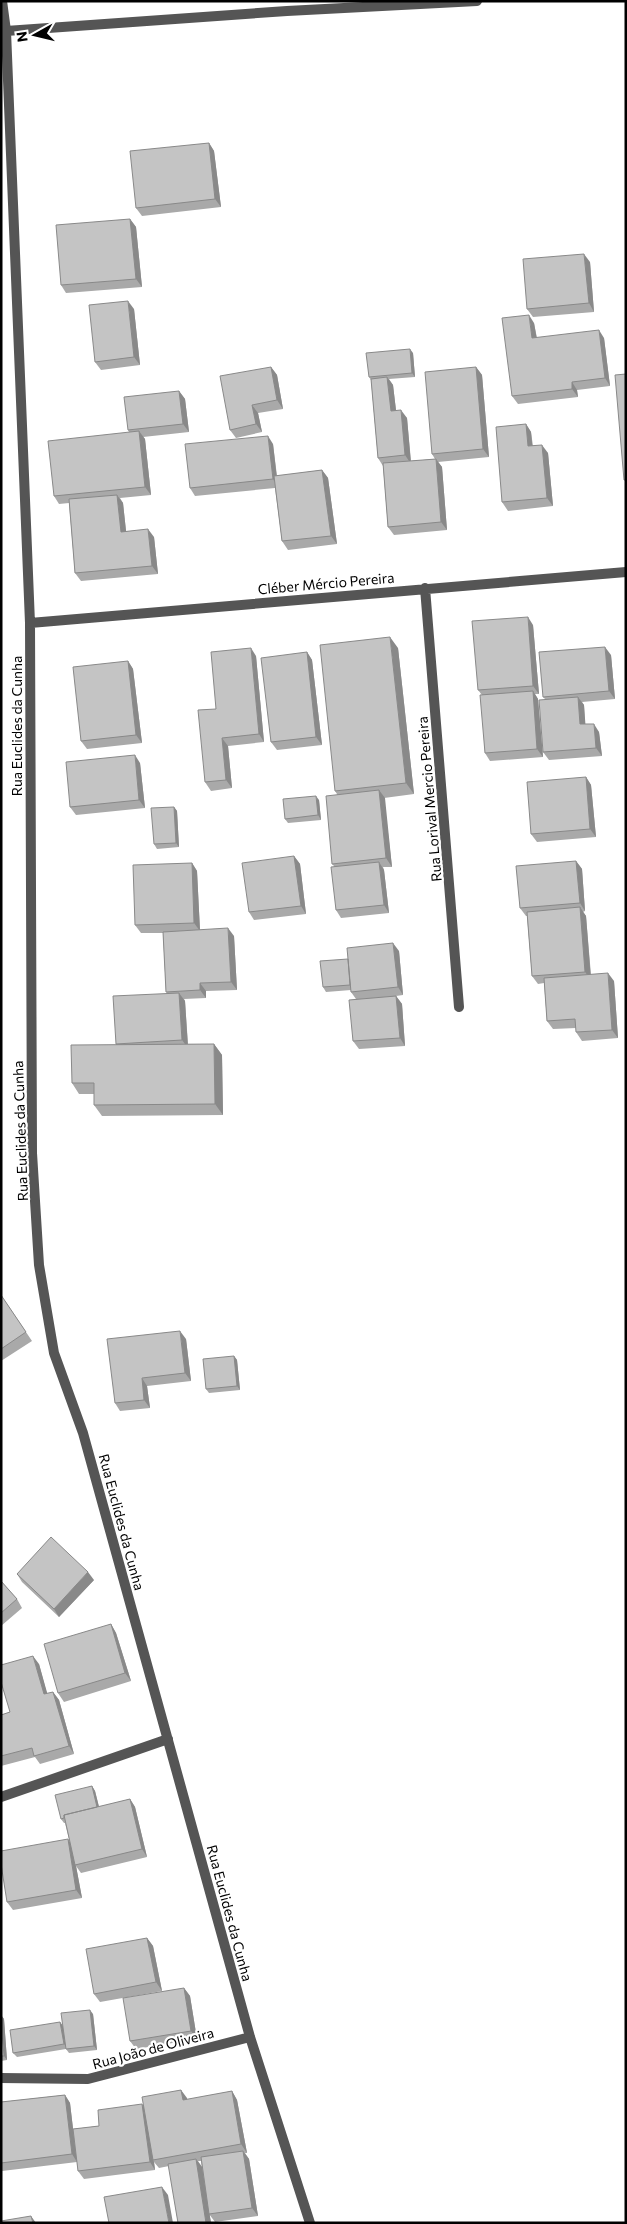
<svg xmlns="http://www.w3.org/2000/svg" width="627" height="2224" viewBox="0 0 627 2224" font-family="Commissioner,sans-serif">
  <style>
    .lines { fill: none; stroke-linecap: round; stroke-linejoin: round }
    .minor { stroke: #555; stroke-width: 10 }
    .wall { fill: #a9a9a9 }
    .shaded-wall { fill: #898989 }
    .building { fill: #c4c4c4; stroke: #898989 }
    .labels { text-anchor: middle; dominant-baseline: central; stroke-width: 4.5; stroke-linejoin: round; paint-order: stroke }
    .street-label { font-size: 14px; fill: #000; stroke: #fff }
  </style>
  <rect width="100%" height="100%" fill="#fff"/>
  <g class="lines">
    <path class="minor" d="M2 1 6 31 30 623 32 1153 39 1265 54 1353 83 1433 250 2037 310 2223
      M6 31 287 11 477 1
      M425 588 459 1007
      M30 623 626 572
      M1 1797 168 1739
      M1 2078 88 2079 250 2037"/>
  </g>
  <path class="wall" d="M209 143 214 151 221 207 142 216 136 208Z
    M130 219 136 227 142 287 66 293 61 285Z
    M590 262 594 312 533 317 527 309Z
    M134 309 140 365 101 370 95 362Z
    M534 323 537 338H604L610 386 577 390 578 397 518 404 512 396Z
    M413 353 415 377 389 379 393 385 396 410 407 418 411 461 435 459 432 454 476 367 482 375 489 457 438 462 442 467 447 530 394 535 388 527 383 466 378 458 371 380 369 377Z
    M271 367 277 375 283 409 258 413 262 432 236 438 230 430Z
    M179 391 185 399 189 432 143 437 145 439 151 495 120 498 123 503 126 531 154 537 158 574 81 581 75 573 69 503 59 504 54 496 129 432 128 430Z
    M526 424 531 432 533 446 548 453 553 506 508 511 502 502Z
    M273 444 277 476 322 470 328 478 337 544 288 550 282 541 275 488 195 496 190 488Z
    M533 625 539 694H535L538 699 543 757 490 761 485 753 482 695 478 690Z
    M398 648 414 794 384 798 392 867H383L384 870 389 913 341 918 336 910 334 866 332 864 337 794 335 791Z
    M307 652 312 660 322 745 277 750 271 742Z
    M611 655 615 699 582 702 584 705 585 724 599 732 602 756 549 760 543 752 545 699 543 697Z
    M256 656 264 742 228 746 232 788 211 791 205 782 216 709Z
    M128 661 133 669 142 743 87 749 81 741Z
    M140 763 145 808 76 815 70 807Z
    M586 777 591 785 596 837 537 842 531 834Z
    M319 800 321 820 288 823 285 819Z
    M174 807 177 811 179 847 157 849 154 844Z
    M294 856 300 864 306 914 254 920 249 912Z
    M576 861 582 869 585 911 583 912 586 916 591 975 614 981 618 1038 582 1041 576 1032V1028L553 1029 547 1021 544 983 538 984 532 976 527 916H526L520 908Z
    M192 863 197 871 200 930 234 936 237 990 206 991V998L184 999 185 1001 188 1044H214L222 1055 223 1115 102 1116 94 1105V1094H79L72 1083 116 1045V1044L167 993 166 992 163 933H141L135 925Z
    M399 951 403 995 396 996 402 1004 405 1046 359 1049 353 1041 356 999 351 992V990L326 992 323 987 348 959Z
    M1 1295 32 1341 1 1361Z
    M186 1339 191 1381 147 1386 150 1408 120 1411 115 1403Z
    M234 1356 237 1360 240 1390 209 1393 206 1389Z
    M17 1574 94 1580 59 1617 22 1582Z
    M1 1581 17 1599 22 1608 1 1626Z
    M111 1624 116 1633 131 1681 64 1702 58 1693Z
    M39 1664 47 1694 53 1692 59 1700 74 1754 40 1764 35 1757 1 1766V1715L10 1712Z
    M92 1786 95 1791 99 1807 130 1799 135 1807 147 1857 81 1873 76 1866 82 1898 13 1910 7 1902 68 1839 70 1843 65 1823H64L61 1819Z
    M147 1938 153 1946 162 1991 100 2002 94 1994Z
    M184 1988 190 1996 197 2039 136 2049 130 2041Z
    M93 2014 97 2050 69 2053 66 2049 17 2057 13 2053 60 2022 63 2026 64 2032Z
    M1 2015 4 2019 7 2060 1 2061Z
    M181 2090 187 2100 232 2091 237 2100 247 2153H245L249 2159 258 2216 215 2222 209 2214 201 2161H198L202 2167 211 2223H178L169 2166 159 2168 154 2162 155 2170 84 2179 78 2171 77 2162 2 2171 1 2170V2102L65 2095 70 2103 73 2129 99 2126 142 2104 143 2106Z"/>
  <path class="shaded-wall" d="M209 143 214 151 221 207 215 199Z
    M130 219 136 227 142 287 136 279Z
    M584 254 590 262 594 312 589 303Z
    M128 301 134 309 140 365 134 357Z
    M529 315 534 323 538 346 532 338Z
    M599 330 604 338 610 386 605 378Z
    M410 349 413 353 415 377 412 373Z
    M271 367 277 375 283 409 277 400Z
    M476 367 482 375 489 457 483 449Z
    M387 377 393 385 397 419 391 411Z
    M572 382 577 390 578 397 572 389Z
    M179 391 185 399 189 432 183 424Z
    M252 405 258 413 262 432 256 424Z
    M401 410 407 418 411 464 405 455Z
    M526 424 531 432 533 454 528 446Z
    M139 431 145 439 151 495 145 487Z
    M268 436 273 444 278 488 273 479Z
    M542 445 548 453 553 506 547 498Z
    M436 459 442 467 447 530 441 522Z
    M322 470 328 478 337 544 331 536Z
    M117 495 123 503 127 540 121 532Z
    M148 529 154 537 158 574 152 566Z
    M528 617 533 625 539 694 533 686Z
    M390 637 398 648 414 794 406 783Z
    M605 647 611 655 615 699 609 691Z
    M251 648 256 656 264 742 259 734Z
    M307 652 312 660 322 745 316 737Z
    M128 661 133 669 142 743 136 735Z
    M533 691 538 699 543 757 537 749Z
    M578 697 584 705 586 732 580 724Z
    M594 724 599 732 602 756 596 748Z
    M222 738 228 746 232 788 226 780Z
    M135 755 140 763 145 808 139 800Z
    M586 777 591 785 596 837 590 829Z
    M379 790 385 798 392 867 386 858Z
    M316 796 319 800 321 820 318 815Z
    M174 807 177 811 179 847 176 843Z
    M294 856 300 864 306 914 301 906Z
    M576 861 582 869 585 911 580 903Z
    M379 862 384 870 389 913 384 905Z
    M192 863 197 871 200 931 194 923Z
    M580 907 586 916 591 980 585 972Z
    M228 928 234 936 237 990 231 982Z
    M393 943 399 951 403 995 398 987Z
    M608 973 614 981 618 1038 612 1030Z
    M200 983 206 991V998L200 990Z
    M179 993 185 1001 188 1048 182 1040Z
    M396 996 402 1004 405 1046 400 1038Z
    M214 1044 222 1055 223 1115 215 1104Z
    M180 1331 186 1339 191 1381 185 1373Z
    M234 1356 237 1360 240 1390 237 1386Z
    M142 1378 147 1386 150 1408 144 1400Z
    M88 1572 94 1580 59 1617 54 1609Z
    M111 1624 116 1633 131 1681 125 1673Z
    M33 1656 39 1664 50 1703 44 1694Z
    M53 1692 59 1700 74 1754 69 1746Z
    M92 1786 95 1791 101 1815 98 1810Z
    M130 1799 135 1807 147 1857 142 1849Z
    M68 1839 73 1847 75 1865 76 1866 82 1898 76 1890Z
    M147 1938 153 1946 162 1991 156 1982Z
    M184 1988 190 1996 197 2039 191 2031Z
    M90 2010 93 2014 97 2050 94 2046Z
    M1 2015 4 2019 7 2060 4 2056Z
    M60 2022 63 2026 67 2048 64 2044Z
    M181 2090 187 2098 189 2109 183 2100Z
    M232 2091 237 2100 247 2153 241 2144Z
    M65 2095 70 2103 77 2162 72 2154Z
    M142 2104 148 2112 153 2160 154 2162 155 2170 150 2162Z
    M243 2151 249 2159 258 2216 252 2208Z
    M196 2159 202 2167 211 2223H206Z
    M162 2187 168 2195 173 2223H169Z
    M31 2216 36 2223H33Z"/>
  <path class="building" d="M209 143 215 199 136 208 130 151Z
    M130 219 136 279 61 285 56 225Z
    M584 254 589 303 527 309 523 259Z
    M128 301 134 357 95 362 89 305Z
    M529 315 532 338 599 330 605 378 572 382V389L512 396 502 318Z
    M410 349 412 373 369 377 366 353Z
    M271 367 277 400 252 405 256 424 230 430 220 376Z
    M476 367 483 449 432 454 425 372Z
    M626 374V480H624L615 375Z
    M387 377 391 411 401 410 405 455 378 458 371 379Z
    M179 391 183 424 128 430 124 397Z
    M526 424 528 446 542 445 547 498 502 502 496 427Z
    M139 431 145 487 54 496 48 441Z
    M268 436 273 479 190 488 185 444Z
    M436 459 441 522 388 527 383 463Z
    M322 470 331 536 282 541 274 476Z
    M117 495 121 532 148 529 152 566 75 573 69 499Z
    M528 617 533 686 478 690 472 621Z
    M390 637 406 783 335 791 320 645Z
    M605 647 609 691 543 697 539 652Z
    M251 648 259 734 222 738 226 780 205 782 198 710 216 709 211 652Z
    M307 652 316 737 271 742 261 658Z
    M128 661 136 735 81 741 73 667Z
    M533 691 537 749 485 753 480 695Z
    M578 697 580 724H594L596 748 543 752 539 700Z
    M135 755 139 800 70 807 66 762Z
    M586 777 590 829 531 834 527 782Z
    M379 790 386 858 332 864 326 796Z
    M316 796 318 815 285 819 283 799Z
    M174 807 176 843 154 844 151 808Z
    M294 856 301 906 249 912 242 863Z
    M576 861 580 903 520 908 516 866Z
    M379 862 384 905 336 910 331 867Z
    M192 863 194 923 135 925 133 865Z
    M580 907 585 972 532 976 527 912Z
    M228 928 231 982 200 983V990L166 992 163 932Z
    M393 943 398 987 351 992 347 948Z
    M348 959 350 985 323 987 320 961Z
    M608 973 612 1030 576 1032 575 1019 547 1021 544 978Z
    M179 993 182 1040 116 1044 113 996Z
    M396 996 400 1038 353 1041 349 1000Z
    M214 1044 215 1104 94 1105V1083H72L71 1045Z
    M1 1295 26 1332 1 1349Z
    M180 1331 185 1373 142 1378 144 1400 115 1403 107 1339Z
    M234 1356 237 1386 206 1389 203 1359Z
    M51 1537 88 1572 54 1609 17 1574Z
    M1 1581 17 1599 1 1613Z
    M111 1624 125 1673 58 1693 44 1644Z
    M33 1656 44 1694 53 1692 69 1746 34 1756 32 1748 1 1756V1715L10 1712 1 1682V1665Z
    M92 1786 97 1807 64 1815V1818L61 1819 55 1795Z
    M130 1799 142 1849 75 1865 64 1815Z
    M68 1839 76 1890 7 1902 1 1864V1851Z
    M147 1938 156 1982 94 1994 86 1949Z
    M184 1988 191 2031 130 2041 123 1998Z
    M90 2010 94 2046 66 2049 61 2013Z
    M1 2021 4 2056H1Z
    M60 2022 64 2044 13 2053 10 2030Z
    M181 2090 183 2100 232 2091 241 2144 153 2160 142 2097Z
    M65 2095 72 2154 1 2163V2102Z
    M142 2104 150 2162 78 2171 73 2129 99 2126 98 2110Z
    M243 2151 252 2208 209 2214 201 2157Z
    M196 2159 206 2223H178L168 2164Z
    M162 2187 169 2223H109L104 2197Z
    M31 2216 33 2223H1V2221Z"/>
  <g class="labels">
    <g class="street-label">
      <text transform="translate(326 583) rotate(-5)">Cléber Mércio Pereira</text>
      <text transform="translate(16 726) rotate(-90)">Rua Euclides da Cunha</text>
      <text transform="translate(429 799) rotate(-95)">Rua Lorival Mercio Pereira</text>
      <text transform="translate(20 1131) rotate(-92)">Rua Euclides da Cunha</text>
      <text transform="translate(122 1522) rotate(75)">Rua Euclides da Cunha</text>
      <text transform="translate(230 1913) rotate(75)">Rua Euclides da Cunha</text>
      <text transform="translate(153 2048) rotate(-15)">Rua João de Oliveira</text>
    </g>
  </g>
  <rect width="627" height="2224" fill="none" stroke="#000000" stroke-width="5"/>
  <g transform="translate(35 35) rotate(262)" stroke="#ffffff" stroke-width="4" paint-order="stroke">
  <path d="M0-4L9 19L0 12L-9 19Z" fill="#000000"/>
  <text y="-8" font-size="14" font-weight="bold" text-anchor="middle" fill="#000000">N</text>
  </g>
</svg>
